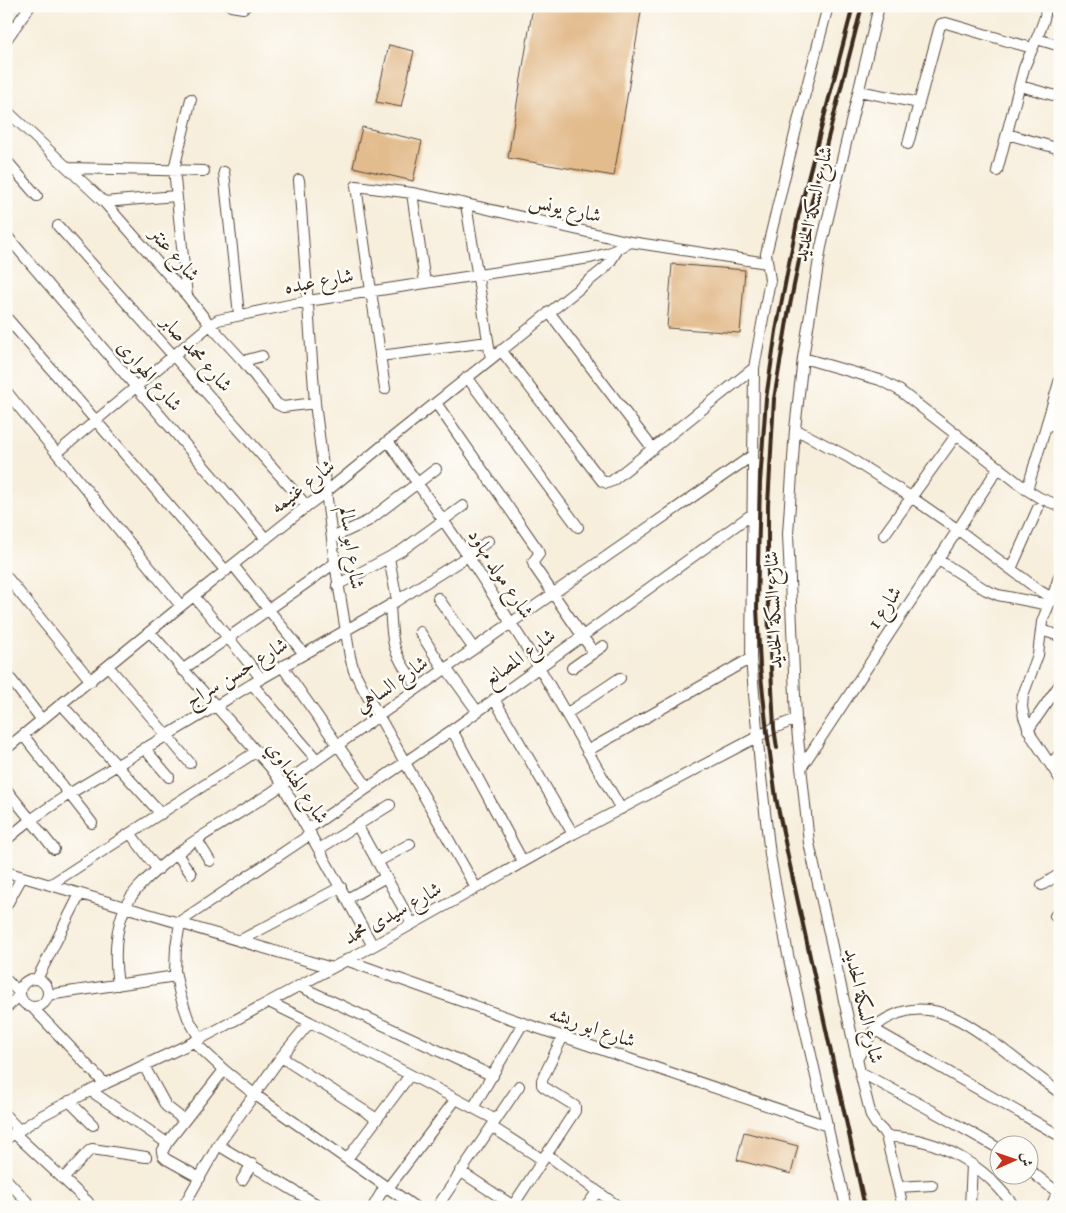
<svg xmlns="http://www.w3.org/2000/svg" width="1066" height="1213" viewBox="0 0 1066 1213" font-family="'IM FELL DW Pica',Amiri,serif">
  <style>
    .building { fill: #e3bc8e }
    .lines { fill: none; stroke-linecap: round; stroke-linejoin: round }
    .street-casing { stroke: #57473a; stroke-width: 12 }
    .street { stroke: #fff; stroke-width: 10 }
    .rail { stroke: #3b2a1e; stroke-width: 4 }
    .labels { text-anchor: middle; dominant-baseline: central; stroke-width: 5; stroke-linejoin: round; paint-order: stroke }
    .street-label { font-size: 20px; fill: #3b2a1e; stroke: #fdfcf7 }
  </style>
  <rect width="100%" height="100%" fill="#fdfcf7"/>
  <filter id="ink" filterUnits="userSpaceOnUse"><feTurbulence type="fractalNoise" baseFrequency=".02" numOctaves="2"/><feDisplacementMap in="SourceGraphic" scale="10" xChannelSelector="R" yChannelSelector="G"/><feConvolveMatrix kernelMatrix="1 2 1 2 8 2 1 2 1" color-interpolation-filters="sRGB"/></filter>
  <filter id="wash" filterUnits="userSpaceOnUse"><feTurbulence type="fractalNoise" baseFrequency=".0096" numOctaves="4" result="noise"/><feDisplacementMap in="SourceGraphic" scale="20" xChannelSelector="R" yChannelSelector="G"/><feGaussianBlur stdDeviation="1.12" result="paint"/><feColorMatrix in="noise" values="0 0 0 0 0 0 0 0 0 0 0 0 0 0 0 0 0 1.4 0 .05"/><feComposite in="paint" operator="in"/></filter>
  <g filter="url(#wash)">
    <rect width="100%" height="100%" fill="#f7eedc"/>
    <g id="blocks">
      <path class="building" d="M533 6H642L614 176 508 158Z
        M389 45 414 51 401 107 376 102Z
        M362 127 422 141 413 181 353 167Z
        M672 264 745 270 740 333 667 328Z
        M744 1132 798 1146 791 1174 737 1160Z"/>
    </g>
  </g>
  <g filter="url(#ink)">
    <use href="#blocks" fill-opacity="0" stroke="#57473a" stroke-width="1"/>
    <g class="lines">
      <g class="street-casing">
        <path id="street" d="M231 6 243 8 246 6
          M828 6 801 109 766 254 770 280 754 368 751 658 761 777 770 855 788 955 846 1207
          M879 6 821 247 803 358 795 429 788 534 796 719 809 843 860 1072 871 1116 876 1124 883 1131 886 1136 903 1207
          M1037 39 1060 46
          M6 40 30 6
          M1020 86 1060 97
          M859 91 919 103
          M6 110 104 202 187 296 210 325 243 361 277 404 283 407 315 403
          M1007 134 1060 149
          M908 144 939 29 941 24 946 23 1032 48
          M6 160 37 196
          M69 168 204 171
          M997 171 1024 68C1028 57 1048 17 1045 10 1045 8 1044 7 1043 6
          M224 172 239 315
          M299 180 315 403 335 563 350 657 354 671 364 690 476 888
          M412 193 425 283
          M104 202 176 196
          M466 204 491 359
          M58 226 307 506
          M6 235 266 539
          M187 296 174 169 191 99
          M549 312 653 449
          M6 317 226 571
          M501 350 602 481 607 483 612 481 754 368
          M380 356 488 342
          M803 358 880 380 899 390 1027 490 1040 498 1060 506
          M243 361 262 356
          M467 377 578 527
          M385 389 356 186 412 193 466 204 631 242 767 263
          M6 391 181 606
          M436 403 538 550 539 554 533 562 534 566 594 653
          M1047 422 1060 428
          M795 429 848 457 911 497 957 529 1040 591 1057 601H1060
          M388 441 468 556 539 667 621 809
          M57 453 210 325 218 320 308 301 590 258 609 253 631 242
          M1027 490 1060 379
          M884 535 957 434
          M332 538 368 521 436 469
          M389 558 397 600
          M937 559 986 590 998 595 1049 605
          M233 565 304 654
          M1011 569 1038 508
          M1060 574 1052 598 1045 614 1042 622 1038 655 1023 695 1022 707 1024 717 1032 737 1060 779
          M6 576 91 681
          M337 585 401 551 463 506
          M194 596 261 678
          M438 598 474 649
          M390 605C391 618 391 632 394 645 398 661 409 674 418 688
          M1041 630 1060 636
          M150 632 271 768 282 784 373 946
          M420 632 444 670
          M108 666 190 763
          M282 666 368 788
          M446 668 477 711
          M572 668 603 646
          M182 670 335 563
          M6 673 42 720
          M252 684 316 759
          M494 699 573 834
          M61 704 161 814
          M566 714 620 678
          M452 730 523 862
          M1028 730 1060 684
          M23 735 92 823
          M144 748 169 777
          M6 749 181 606 307 506 326 492 388 441 605 268 610 262 618 249
          M587 751 751 658
          M1050 764 1060 754
          M801 768 999 467
          M6 789 54 849
          M357 825 412 924
          M308 829 452 730 752 514
          M130 833 158 870
          M6 840 29 821 69 794 216 706 252 684 390 605 468 556 488 541
          M197 840 210 861
          M319 849 390 805
          M177 854 191 874
          M377 862 410 844
          M6 872 332 968
          M50 885 257 751
          M1042 885 1060 874
          M347 899 386 877
          M6 906 22 877
          M1055 916 1060 912
          M178 923 311 834
          M180 923 176 947 175 971 180 995 188 1018 200 1039
          M239 941 341 887
          M346 960 523 1023 828 1126
          M20 993a14 14 0 1 1 28 0a14 14 0 1 1-28 0Z
          M37 979 80 894
          M6 980 20 993
          M118 985C113 952 115 913 138 888 179 843 237 818 285 783 439 671 596 564 753 455
          M299 986 493 1076
          M48 995 176 976
          M269 1002 310 1022 496 1120
          M6 1008 20 995
          M33 1008 105 1084
          M875 1030 1060 1136
          M194 1042 224 1070 254 1094 415 1207
          M281 1057 377 1119
          M857 1059C863 1050 871 1031 879 1024 884 1019 892 1016 899 1013 942 998 982 1034 1014 1058 1029 1070 1044 1081 1060 1093
          M144 1066 166 1106 184 1120
          M860 1072 927 1108 998 1148
          M91 1091 167 1143
          M69 1101 93 1125
          M473 1108 523 1023
          M6 1116 19 1130
          M492 1127 543 1160
          M14 1133 88 1202
          M886 1136C899 1137 912 1138 925 1142 949 1148 980 1167 997 1186 1003 1192 1009 1200 1015 1207
          M6 1139 43 1115 96 1088 200 1039 373 946 573 834 774 728 796 719
          M218 1145 321 1207
          M546 1154 619 1207
          M347 1159 410 1075
          M1028 1169 1057 1192
          M460 1171 515 1207
          M200 1178 166 1159 163 1156 162 1152 167 1143 224 1070
          M6 1179 32 1207
          M63 1179 89 1151 92 1149 146 1157
          M242 1180 252 1164
          M898 1187 932 1185
          M388 1188 456 1099
          M183 1207 218 1145 281 1057 310 1022
          M373 1207 385 1186
          M437 1207 519 1086
          M512 1207 575 1111V1106L544 1087 542 1085V1080L563 1036
          M586 1207 597 1192
          M970 1207 972 1165
          M1051 1207 1059 1188"/>
      </g>
      <use href="#street" class="street"/>
      <path class="rail" d="M853 6 798 217 776 331 766 399 760 482 757 608 760 666 767 732 776 798 789 861 865 1207
        M777 748 774 728 768 610V505L774 399 788 315 808 216 862 6"/>
    </g>
  </g>
  <g class="labels">
    <g class="street-label">
      <text transform="translate(814 204) rotate(-77)">شارع السكة الحديد</text>
      <text transform="translate(565 209) rotate(13)">شارع يونس</text>
      <text transform="translate(174 255) rotate(49)">شارع عنتر</text>
      <text transform="translate(319 282) rotate(-10)">شارع عبده</text>
      <text transform="translate(196 354) rotate(48)">شارع محمد صابر</text>
      <text transform="translate(149 376) rotate(49)">شارع الهوارى</text>
      <text transform="translate(303 487) rotate(-38)">شارع غنيمه</text>
      <text transform="translate(351 548) rotate(82)">شارع ابو سالم</text>
      <text transform="translate(500 574) rotate(57)">شارع مولد مهاود</text>
      <text transform="translate(885 608) rotate(-57)">شارع 1</text>
      <text transform="translate(774 610) rotate(-92)">شارع السكة الحديد</text>
      <text transform="translate(520 658) rotate(-36)">شارع المصانع</text>
      <text transform="translate(237 673) rotate(-31)">شارع حسن سراج</text>
      <text transform="translate(392 685) rotate(-35)">شارع الساهي</text>
      <text transform="translate(297 783) rotate(56)">شارع الهنداوي</text>
      <text transform="translate(393 914) rotate(-29)">شارع سيدى محمد</text>
      <text transform="translate(863 1006) rotate(77)">شارع السكة الحديد</text>
      <text transform="translate(592 1028) rotate(19)">شارع ابو ريشه</text>
    </g>
  </g>
  <rect width="1066" height="1213" fill="none" stroke="#fdfcf7" stroke-width="25"/>
  <g transform="translate(1014 1160) rotate(88)"><circle r="24" fill="#fdfcf7" stroke="#afa8a0"/>
  <path d="M0-4L9 19L0 12L-9 19Z" fill="#c8321e"/>
  <text y="-8" font-size="14" font-weight="bold" text-anchor="middle" fill="#3b2a1e">ش</text>
  </g>
</svg>
